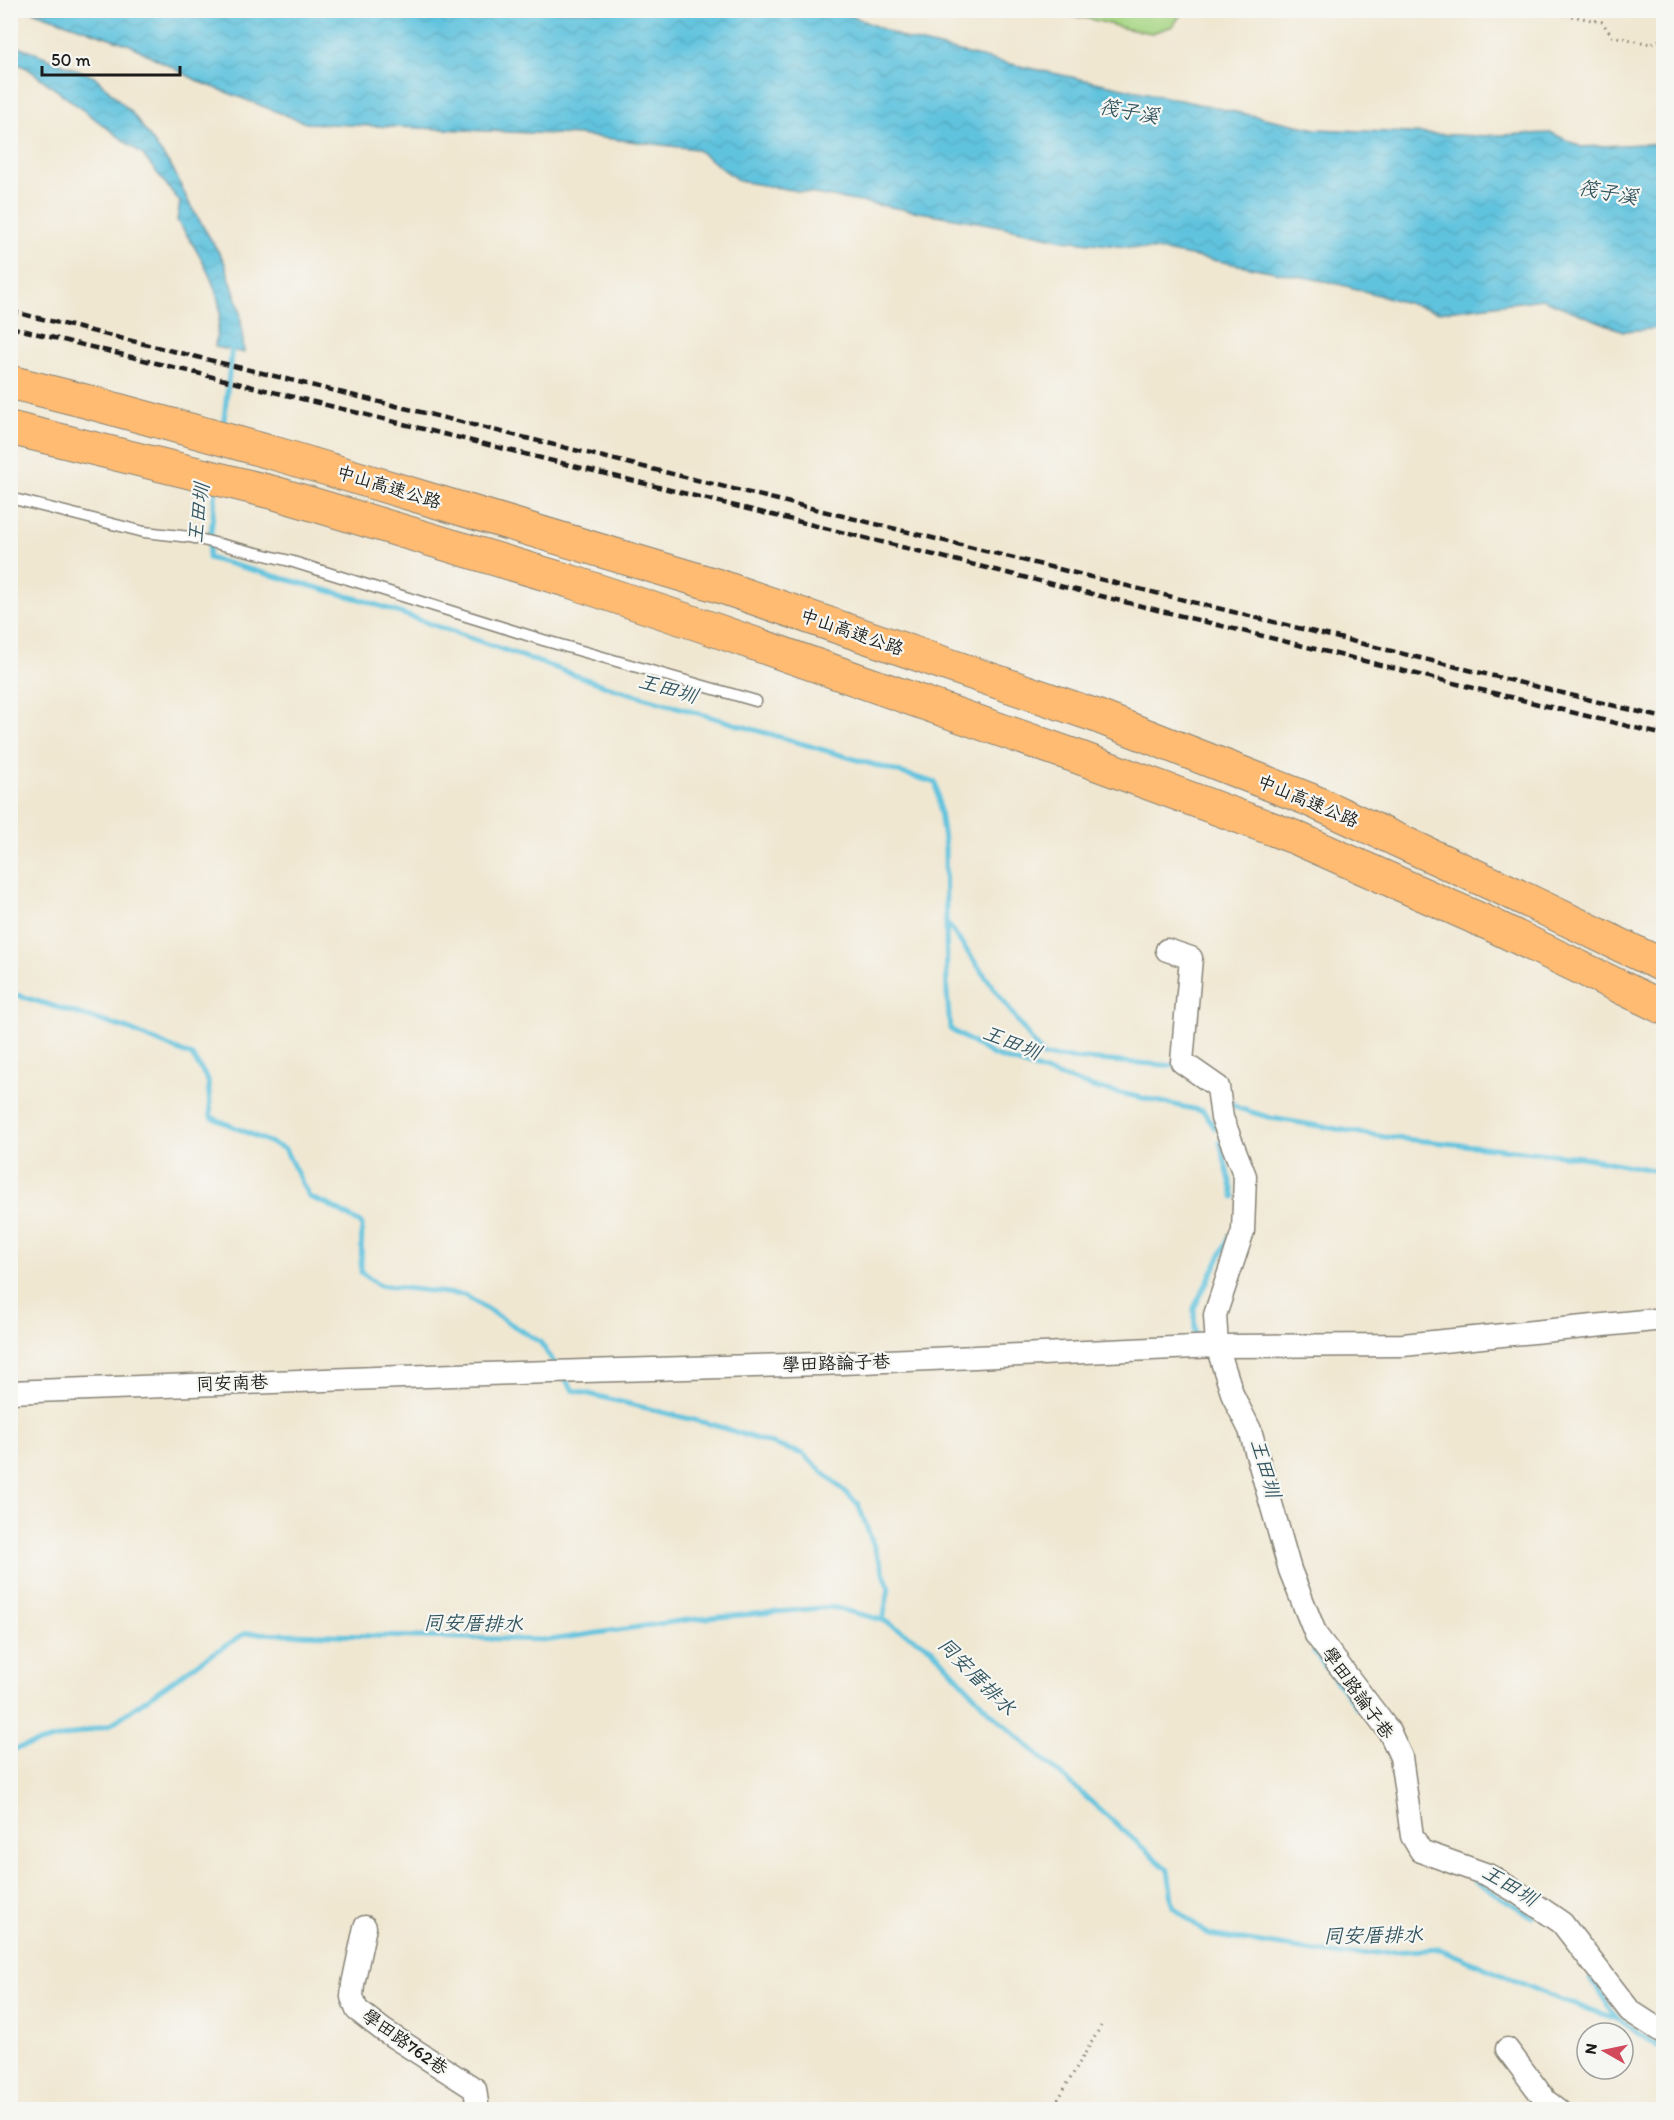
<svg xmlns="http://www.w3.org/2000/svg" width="1674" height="2120" viewBox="0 0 1674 2120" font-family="Itim,'LXGW WenKai TC',sans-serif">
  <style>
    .park { fill: #a7d684; stroke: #627950; stroke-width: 1.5 }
    .water { fill: url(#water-waves); stroke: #3e707d; stroke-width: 1.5 }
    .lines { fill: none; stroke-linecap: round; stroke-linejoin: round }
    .stream { stroke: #60c3de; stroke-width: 5 }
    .lane-casing { stroke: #868276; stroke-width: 13 }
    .street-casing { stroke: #868276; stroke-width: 25 }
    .highway-casing { stroke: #868276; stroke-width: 35 }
    .path { stroke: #868276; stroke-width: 3; stroke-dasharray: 1.5 4.5; stroke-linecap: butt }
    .lane { stroke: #fff; stroke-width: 10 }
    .street { stroke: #fff; stroke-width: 22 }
    .highway { stroke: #ffbb71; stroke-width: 33 }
    .rail { stroke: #1c1c1c; stroke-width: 4.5; stroke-dasharray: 9 4.5; stroke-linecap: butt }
    .labels { text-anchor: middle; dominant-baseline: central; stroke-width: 4.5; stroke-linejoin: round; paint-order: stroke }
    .street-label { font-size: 18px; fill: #1c1c1c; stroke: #f6f6f2 }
    .water-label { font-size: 20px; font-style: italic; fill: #345660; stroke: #f6f6f2 }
  </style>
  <defs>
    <pattern id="water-waves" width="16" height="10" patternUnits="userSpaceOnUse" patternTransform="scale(1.5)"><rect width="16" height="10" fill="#60c3de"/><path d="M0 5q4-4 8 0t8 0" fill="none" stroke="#53a7be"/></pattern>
  </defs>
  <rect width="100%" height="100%" fill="#f6f6f2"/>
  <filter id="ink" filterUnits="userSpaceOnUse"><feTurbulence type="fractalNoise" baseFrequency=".0167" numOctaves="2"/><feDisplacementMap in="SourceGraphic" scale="12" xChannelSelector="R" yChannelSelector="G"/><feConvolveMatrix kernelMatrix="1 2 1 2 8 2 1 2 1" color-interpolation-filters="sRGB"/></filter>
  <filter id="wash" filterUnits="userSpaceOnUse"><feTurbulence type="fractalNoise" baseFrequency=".008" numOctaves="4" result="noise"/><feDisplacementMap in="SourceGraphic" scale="24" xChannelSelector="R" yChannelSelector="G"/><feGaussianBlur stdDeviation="1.35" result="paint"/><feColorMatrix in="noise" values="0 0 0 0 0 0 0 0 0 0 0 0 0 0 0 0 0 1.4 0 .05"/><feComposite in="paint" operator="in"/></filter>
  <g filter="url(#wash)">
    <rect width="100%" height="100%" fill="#f0e7d1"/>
    <path class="park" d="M1031 11 1183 10V11L1173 26 1152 33 1127 29 1090 19Z"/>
    <path class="water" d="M32 11H840L906 39 1001 62 1316 129 1479 136 1552 133 1581 147 1663 143V328L1623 331 1542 299 1439 312 1335 283 1164 251 1064 240 995 225 739 181 696 149 579 135 306 123 200 82 130 45Z
      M10 43 95 77 132 113 173 169 190 205 224 261 240 310 244 353 215 347C216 336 219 325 220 314 220 287 193 242 177 221L180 202 143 155 27 68 11 61Z"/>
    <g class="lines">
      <path class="stream" d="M223 429 232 346
        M216 489 208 558 363 600 609 687 936 783 945 847 947 992 950 1029 993 1055 1092 1087 1203 1111 1215 1128
        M946 922 1043 1056 1177 1066
        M10 993 128 1029 192 1056 208 1080 211 1117 285 1149 309 1197 329 1205 362 1224 361 1272 378 1285 464 1295 540 1342 557 1367
        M1226 1099 1238 1108 1271 1118 1385 1137 1581 1157 1664 1172
        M1220 1142 1234 1197
        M1200 1342 1195 1333 1194 1308 1231 1235
        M1205 1353 1214 1372
        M564 1377 573 1390 714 1425 803 1454 858 1504 889 1587 883 1620
        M1314 1651 1357 1708
        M10 1750 110 1725 198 1663 246 1633 550 1640 686 1620 832 1607 883 1620 931 1648 989 1711 1168 1870 1173 1907 1209 1935 1341 1955 1440 1949 1566 2002 1618 2019 1664 2050
        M1475 1881 1533 1917
        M1591 1979 1618 2019"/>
    </g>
  </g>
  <g filter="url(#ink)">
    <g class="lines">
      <g class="lane-casing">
        <path id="lane" d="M10 498 144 532 190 537 290 561 543 640 756 701"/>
      </g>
      <g class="street-casing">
        <path id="street" d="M1167 950 1191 958 1182 1062 1218 1087 1222 1118 1245 1176 1243 1231 1215 1315 1217 1346 1233 1396 1250 1430 1290 1570 1316 1635 1389 1731 1401 1757 1412 1836 1421 1851 1488 1875 1517 1892 1562 1923 1630 2011 1664 2033
          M10 1392 454 1375 820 1364 1217 1346 1403 1345 1664 1319
          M365 1927 353 1984 352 1997 357 2010 383 2030 475 2089 477 2103 475 2110
          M1507 2049 1546 2101 1558 2110"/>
      </g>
      <g class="highway-casing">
        <path id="highway" d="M10 382 85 401 284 456 719 586 1094 715 1308 799 1508 891 1664 966
          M10 428 275 493 569 581 701 625 1078 757 1294 837 1492 925 1664 1008"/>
      </g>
      <path class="path" d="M1115 10H1130
        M1542 10 1602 22 1612 36 1651 44 1664 38
        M1052 2110 1101 2026"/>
      <use href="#lane" class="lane"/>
      <use href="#street" class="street"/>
      <use href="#highway" class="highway"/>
      <path class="rail" d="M10 311 1664 718
        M10 327 1664 735"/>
    </g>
  </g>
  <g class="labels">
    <g class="street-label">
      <text transform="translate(389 487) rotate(17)">中山高速公路</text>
      <text transform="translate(852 632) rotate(19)">中山高速公路</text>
      <text transform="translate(1308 801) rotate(23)">中山高速公路</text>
      <text transform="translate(836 1363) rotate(-2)">學田路論子巷</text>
      <text transform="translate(232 1383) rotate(-2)">同安南巷</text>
      <text transform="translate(1358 1693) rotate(54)">學田路論子巷</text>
      <text transform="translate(405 2042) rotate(35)">學田路762巷</text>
    </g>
    <g class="water-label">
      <text transform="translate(1129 111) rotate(10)">筏子溪</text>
      <text transform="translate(1608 192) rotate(10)">筏子溪</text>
      <text transform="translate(198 513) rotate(-83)">王田圳</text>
      <text transform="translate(668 688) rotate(16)">王田圳</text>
      <text transform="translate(1012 1042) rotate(22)">王田圳</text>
      <text transform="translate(1266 1468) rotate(74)">王田圳</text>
      <text transform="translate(473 1623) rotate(1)">同安厝排水</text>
      <text transform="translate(977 1676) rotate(45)">同安厝排水</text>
      <text transform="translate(1510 1885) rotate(31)">王田圳</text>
      <text transform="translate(1373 1935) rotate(-1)">同安厝排水</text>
    </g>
  </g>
  <rect width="1674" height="2120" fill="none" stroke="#f6f6f2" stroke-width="36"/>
  <g transform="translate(1605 2051) rotate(279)"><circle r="28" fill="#f6f6f2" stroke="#9f9f9c" stroke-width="1.5"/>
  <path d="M0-4.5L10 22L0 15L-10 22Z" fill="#d1495b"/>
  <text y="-9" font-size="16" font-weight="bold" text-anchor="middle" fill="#1c1c1c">N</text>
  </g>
  <path d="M42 66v9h138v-9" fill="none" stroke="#1c1c1c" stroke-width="3"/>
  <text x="51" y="66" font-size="18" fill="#1c1c1c" stroke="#f6f6f2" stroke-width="4.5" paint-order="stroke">50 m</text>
</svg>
